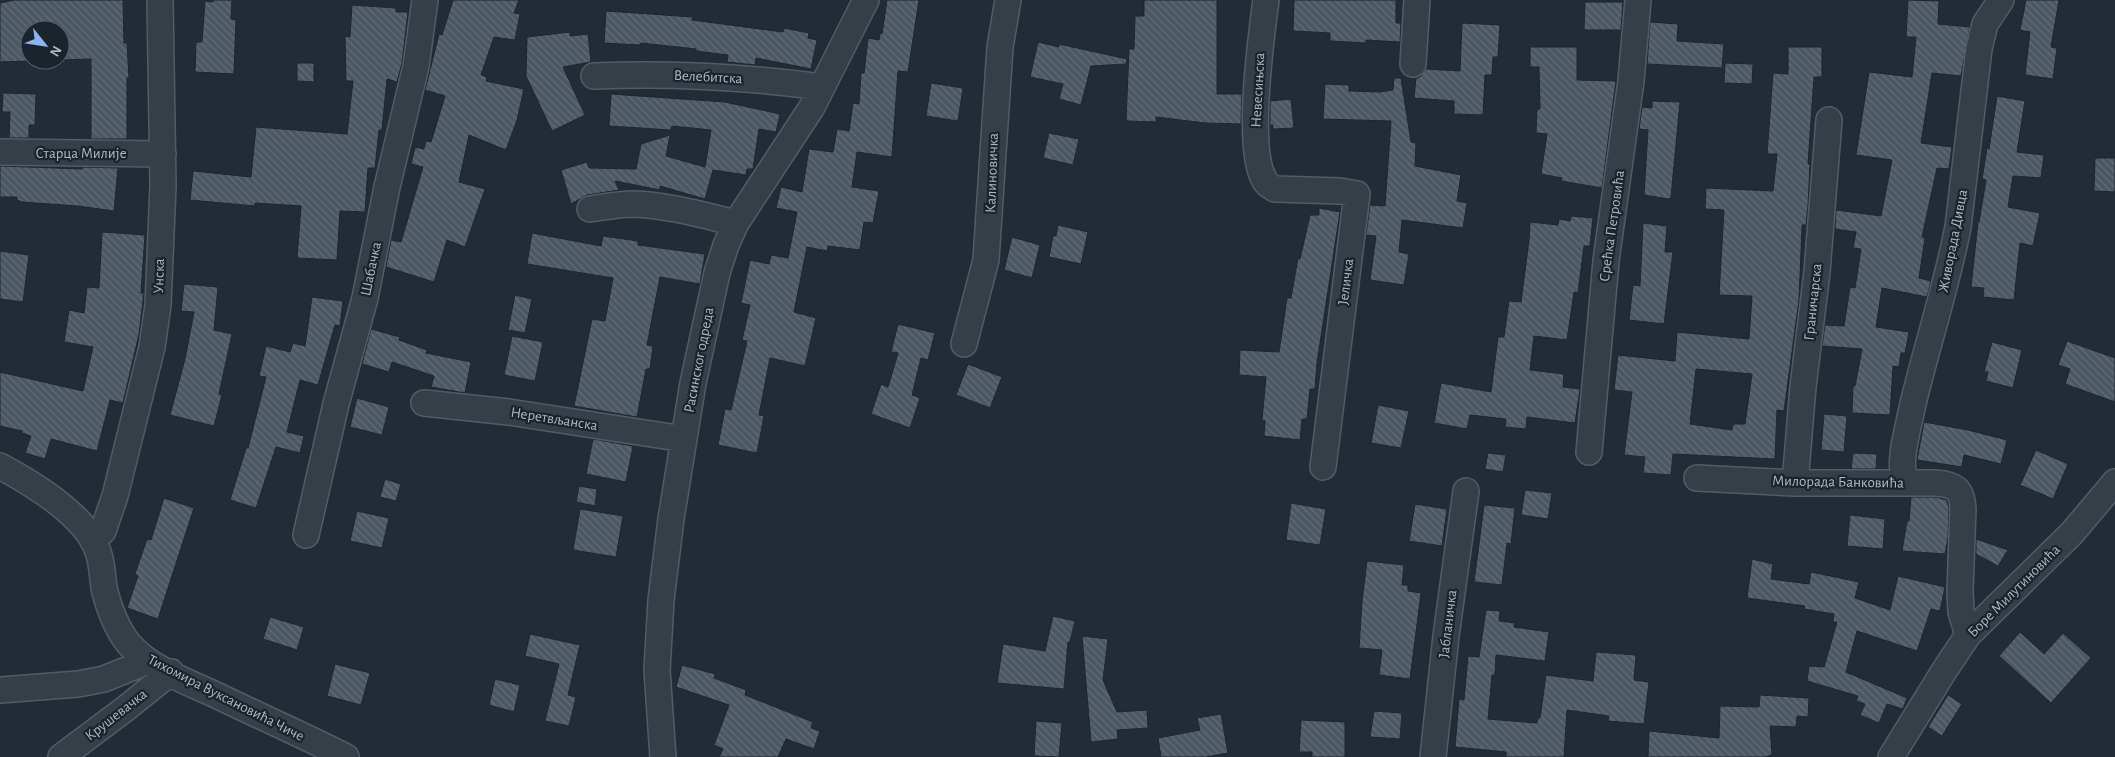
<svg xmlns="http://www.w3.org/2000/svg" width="2115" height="757" viewBox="0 0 2115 757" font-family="'Alegreya Sans',sans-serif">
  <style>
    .building { fill: url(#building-back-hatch); stroke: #1d252f; fill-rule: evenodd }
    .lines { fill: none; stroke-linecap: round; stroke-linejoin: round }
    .minor-casing { stroke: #535c66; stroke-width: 28 }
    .minor { stroke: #363e48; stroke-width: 25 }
    .labels { text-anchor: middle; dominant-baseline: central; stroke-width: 4.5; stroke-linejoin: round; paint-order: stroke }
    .street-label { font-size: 15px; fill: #b0b9c4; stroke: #1b232d }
  </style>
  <defs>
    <pattern id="building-back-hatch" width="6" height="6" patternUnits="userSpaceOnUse" patternTransform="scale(1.25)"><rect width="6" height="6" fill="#4b5763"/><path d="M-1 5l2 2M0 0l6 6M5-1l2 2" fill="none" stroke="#626d78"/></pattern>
  </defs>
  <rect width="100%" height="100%" fill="#222c37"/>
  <path class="building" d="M15 0H123L124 43H127L129 78H127V139H91V59L0 62V3ZM30 30H60V60H30Z
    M213 0H232L231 19 236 20 234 74 195 72 196 42H202L205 1 213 2Z
    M453 0H519L514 13 520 14 515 40 494 37 481 75 487 77 486 81 524 89 517 120 506 150 469 135 459 182 485 189 465 247 447 240 434 282 386 267 391 240 401 242 423 167 411 164 415 147 424 149 426 141 431 142 445 96 425 90 439 34 442 35Z
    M887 0H919L908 72 898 71 892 157 857 152 852 187 879 191 873 223 864 222 860 250 828 246 827 251 807 247 794 312 816 318 805 366 770 358 759 415 764 416 757 453 718 445 725 409 731 410 747 341 742 340 750 305 741 303 750 260 769 264 771 255 788 258 797 212 776 208 781 187 802 192 809 149 833 152 837 129 849 131 853 103 859 104 861 73H864L868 38 879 40 880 33 882 34Z
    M1144 0H1217V94H1242L1241 124 1205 123 1156 117V122L1126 121 1129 49H1134L1135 16H1144Z
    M1294 0H1396V23H1401L1400 42 1366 40V43L1330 41V33L1293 31Z
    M1908 0 1939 1 1938 24 1970 27 1961 76 1932 73 1921 143 1952 147 1949 169 1937 168 1922 237 1925 238 1919 278 1931 281 1927 297 1882 288 1876 327 1909 332 1905 353H1901L1899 367 1893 366 1890 415 1852 413 1853 386H1855L1862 349 1822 346 1825 325 1844 326 1850 287 1855 288 1861 249 1853 248 1856 232 1835 229 1836 210 1881 216 1892 160 1856 155 1869 72 1912 77 1916 37H1906Z
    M2026 0H2059L2051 47 2057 48 2053 79 2025 75 2030 32 2020 30Z
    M1585 2H1623L1621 30H1584Z
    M352 5 396 8V12H408L402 63 397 82 387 79 382 130H379L375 168H368L365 212 340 211 337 260 297 258 301 206 255 203V206L190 200 193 171 251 177 256 127 347 134 353 81H346L345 36 350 37Z
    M606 11 693 17 692 20 783 32 784 28 809 33 808 38 817 40 811 69 756 58 755 65 727 62 728 55 696 51V49L641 43 640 45 604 43Z
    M1650 22 1678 24 1677 41 1724 44 1722 68 1647 64Z
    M1462 23 1500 25 1498 57H1493L1492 75H1485L1483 115 1454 114V101L1414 98 1416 78 1420 77 1426 69 1460 71Z
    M570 32V36L588 34 591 62 563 67 585 115 552 131 526 76 527 37Z
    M1038 42 1059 47V44L1127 59 1126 64 1091 66 1081 105 1059 99 1063 84 1030 77Z
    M1530 47H1577V80L1616 81 1602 188 1561 181 1562 178 1541 174 1547 134 1536 133 1537 109H1540L1539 67H1530Z
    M1788 47H1822V77H1814L1808 164H1810L1808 206 1806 225H1802V229L1799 300 1784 411 1777 410 1775 459 1673 454 1671 475 1643 473 1645 457 1624 455 1632 392 1614 390 1618 355 1675 361 1677 332 1749 339 1752 296 1719 295 1724 210 1705 209 1706 188 1773 191 1777 154H1767L1773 73 1788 74ZM1696 369 1752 374 1745 424H1733L1732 430 1690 424Z
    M297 63H314V82L297 81Z
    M1725 63 1753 64 1752 84 1724 83Z
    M1394 78H1401L1411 142 1416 143 1415 166 1461 175 1457 201 1467 203 1463 228 1402 220 1399 252 1409 254 1404 285 1370 280 1376 236 1366 235 1370 205 1385 206 1391 121 1323 119 1325 84 1349 85V91L1380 92 1393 90Z
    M931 83 963 88 958 121 926 116Z
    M3 93 36 94 35 125H29V138H9L10 112H2Z
    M611 94 725 102 780 114 776 132 759 129 753 169H747L746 175 713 170 705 199 660 186V190L615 181 619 190 587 195 571 204 561 170 587 162 589 168 636 169 641 144 670 135 666 156 705 167 711 130 672 126 671 130 609 126Z
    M1997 96 2025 101 2017 152 2044 155 2041 178 2013 176 2008 207 2040 213 2033 246 2020 243 2014 300 1983 297 1984 288 1971 287 1978 222H1979L1986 180 1982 179 1987 148 1989 149Z
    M1291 99 1294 128 1273 129V125H1270V101Z
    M1652 101 1680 102 1671 197 1669 199 1644 195 1648 130 1639 129 1642 107 1652 108Z
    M1049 133 1079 139 1073 165 1043 158Z
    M2095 158H2115V192L2094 191Z
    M0 166 82 169 83 167 118 168 114 211 78 206 22 202 17 200V197H0Z
    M1319 208 1340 212 1317 363 1315 389H1310L1307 419H1302L1300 440 1264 436 1265 421 1262 420 1266 377 1239 375 1240 350 1279 352 1287 298H1291L1298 258 1300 259 1310 215H1319Z
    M1571 216 1593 218 1590 246H1584L1578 293 1574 292 1567 340 1534 336 1530 370 1564 374 1563 387 1580 389 1575 423 1527 417 1526 429 1505 427 1506 419 1470 415 1467 429 1434 423 1441 383 1491 392 1498 337H1504L1509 301 1521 302 1529 240 1530 222 1558 225 1559 219 1570 221Z
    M1643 223 1667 226 1665 252H1673L1664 324 1629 320 1633 285 1640 286Z
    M1058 225 1088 232 1081 264 1049 257 1053 236H1056Z
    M102 232 145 235 141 293H144L139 334 123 403 110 400 97 451 51 439 45 459 25 453 31 436 22 433V431L0 426V372L83 391 93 347 64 342 69 310 84 313 87 287 99 288Z
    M532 233 601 246 603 236 638 241V245L705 254 700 284 660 277 647 345 653 346 650 369H646L637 417 574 406 592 319 605 321 613 278 527 264Z
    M1012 237 1040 245 1032 278 1004 270Z
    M0 251 29 255 23 302 0 299Z
    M184 284 218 287 214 330 232 334 219 394 222 395 214 426 170 415 185 359 194 312 181 311Z
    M515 295 532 299 525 333 508 330Z
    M312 297 343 301 340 326 335 325 318 385 300 380 287 432 304 436 300 453 276 447 256 508 230 500 246 448H248L266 377 259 376 266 346 290 352 293 343 305 346Z
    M898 324 935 333 928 360 921 358 912 395 920 398 910 428 871 414 881 384 888 387 898 353 891 352Z
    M371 329 400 337 399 340 427 350 426 353 471 362 465 393 431 387 434 376 392 362 389 372 362 364Z
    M512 336 543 342 535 381 504 375Z
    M2067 341 2115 358V402L2065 384 2070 369 2058 365Z
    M1992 342 2022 350 2013 388 1986 381 1988 372H1984Z
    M968 364 1002 377 990 408 956 395Z
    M357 398 389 407 382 435 350 427Z
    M1378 405 1409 411 1401 448 1371 443Z
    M1824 414 1847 416 1844 452 1821 450Z
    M1924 422 1968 430 2007 440 2001 464 1964 455 1962 467 1917 460Z
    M593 439 633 446 626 482 586 474Z
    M2036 450 2068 464 2053 499 2020 485Z
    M1488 453 1506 455 1503 472 1485 469Z
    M1853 453 1877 454 1876 469H1851Z
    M385 479 401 484 396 501 380 497Z
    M579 486 597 489 595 506 576 502Z
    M1525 490 1552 493 1548 519 1521 515Z
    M1911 497H1935L1947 500 1949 509 1948 538 1945 554 1902 551 1907 521H1909Z
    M164 498 194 508 158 619 127 608 138 576 135 574 147 539 151 540Z
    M1291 503 1326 509 1320 545 1286 540Z
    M1415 504 1447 509 1442 546 1409 541Z
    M1484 505 1515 508 1511 544 1507 543 1502 585 1474 582Z
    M580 509 623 516 616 557 573 550Z
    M357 511 389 518 382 548 350 541Z
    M1850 515 1885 519 1883 549 1847 546Z
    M1976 539 2008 550 1998 566 1976 554Z
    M1752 559 1773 564 1771 579 1809 584 1811 572 1859 582 1855 598 1890 610 1898 576 1945 587 1940 611 1931 609 1917 651 1857 631 1846 672 1907 698 1903 709 1887 704 1879 723 1860 715 1865 704 1856 701 1858 696 1807 681 1809 666 1824 667 1837 622H1833L1834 614 1804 609 1805 606 1747 598Z
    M1367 561 1404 565 1402 585H1408V591L1421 593 1410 679 1379 675 1382 650 1359 648 1362 601Z
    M1486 610 1500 611 1499 621 1515 623 1514 627 1549 632 1545 661 1496 655 1495 675H1492L1488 719 1537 723 1538 718H1540L1546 675 1593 681 1596 652 1636 655 1634 680 1649 682 1644 724 1608 721 1609 716 1567 710 1564 757H1506V752L1455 747 1459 699 1464 700 1468 656 1479 657Z
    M1053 616 1075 621 1070 642H1068L1064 689 997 683 1003 644 1045 651Z
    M270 617 304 627 297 650 263 639Z
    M2020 632 2044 654 2063 633 2091 658 2051 703 1999 656Z
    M530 634 580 645 568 695 576 697 569 726 545 721 559 664 525 656Z
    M1082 636 1108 639 1103 680 1117 712 1147 710 1148 728 1117 730 1118 739 1091 742Z
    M335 664 370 673 361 705 327 696Z
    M682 665 715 674 714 678 746 690 745 695 813 722 811 728 820 731 814 749 786 739 778 757H719L723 749 714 745 729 705 676 687Z
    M495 679 520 685 514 712 489 705Z
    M1760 695 1809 698 1808 717 1797 716 1796 727 1770 726 1772 755 1765 757H1648L1649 731 1719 738 1720 706 1759 707Z
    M1948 695 1962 704 1942 736 1928 727Z
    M1374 711 1402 713 1400 739 1370 737Z
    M1221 714 1228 753 1206 757H1161L1158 738 1200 730 1197 718Z
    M1301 720 1345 722V757H1312V752H1299Z
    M1036 721 1062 723 1059 757 1034 756Z"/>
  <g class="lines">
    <g class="minor-casing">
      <path id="minor" d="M1266 0C1261 38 1246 147 1264 179 1266 184 1270 186 1275 189L1340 191 1357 194 1323 467
        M1413 64 1417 0
        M594 76C671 73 746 77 822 87
        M0 152 163 154
        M590 209C604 207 619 204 633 204 668 205 702 215 736 223
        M964 344 986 260 1000 47 1008 0
        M424 403 509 412 684 439
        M1589 452 1606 261 1631 81 1638 0
        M0 466C32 483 90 518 99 555 103 567 102 580 105 592 109 609 118 631 129 644 149 668 188 682 216 695 259 716 303 735 346 757
        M1697 478 1795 483H1936C1956 485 1962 489 1963 509L1960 591 1961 612 1968 635
        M1795 483 1803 387 1817 272 1829 120
        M1904 483C1899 456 1907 434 1912 408 1926 348 1946 289 1958 227L1979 49 1985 24 2001 0
        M306 535 336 404 365 298 387 187 416 66 425 0
        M93 541 103 531 115 496 152 347 158 305 163 186 160 0
        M0 690 78 684 104 679 148 661
        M61 757 125 709 171 672
        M663 757 657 670 661 600 671 519 693 383 717 273 726 245 736 223 812 107 866 0
        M1433 757 1446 636 1466 491
        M1891 757 1944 671 1968 635 2072 533 2115 482"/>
    </g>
    <use href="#minor" class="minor"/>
  </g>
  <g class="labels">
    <g class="street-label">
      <text transform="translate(708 77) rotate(3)">Велебитска</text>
      <text transform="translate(1258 90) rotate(-87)">Невесињска</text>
      <text x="81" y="153">Старца Милије</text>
      <text transform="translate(992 173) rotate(-88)">Калиновичка</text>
      <text transform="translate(1612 226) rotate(-82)">Срећка Петровића</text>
      <text transform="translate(1953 241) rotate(-79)">Живорада Дивца</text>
      <text transform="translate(371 269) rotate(-78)">Шабачка</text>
      <text transform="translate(159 276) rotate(-88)">Унска</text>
      <text transform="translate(1346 282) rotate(-83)">Јеличка</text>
      <text transform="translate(1813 302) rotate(-84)">Граничарска</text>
      <text transform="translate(699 360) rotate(-79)">Расинског одреда</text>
      <text transform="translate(554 419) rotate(9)">Неретвљанска</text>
      <text transform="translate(1838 482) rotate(1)">Милорада Банковића</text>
      <text transform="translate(2014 591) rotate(-45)">Боре Милутиновића</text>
      <text transform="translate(1448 624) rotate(-83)">Јабланичка</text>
      <text transform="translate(226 698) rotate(27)">Тихомира Вуксановића Чиче</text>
      <text transform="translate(116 715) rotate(-38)">Крушевачка</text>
    </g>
  </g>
  <g transform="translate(45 45) rotate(120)"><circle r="24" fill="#1b232d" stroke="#575f69"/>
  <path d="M0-4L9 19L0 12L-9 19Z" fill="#89b5f1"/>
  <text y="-8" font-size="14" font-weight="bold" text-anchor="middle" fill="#b0b9c4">N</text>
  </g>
</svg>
